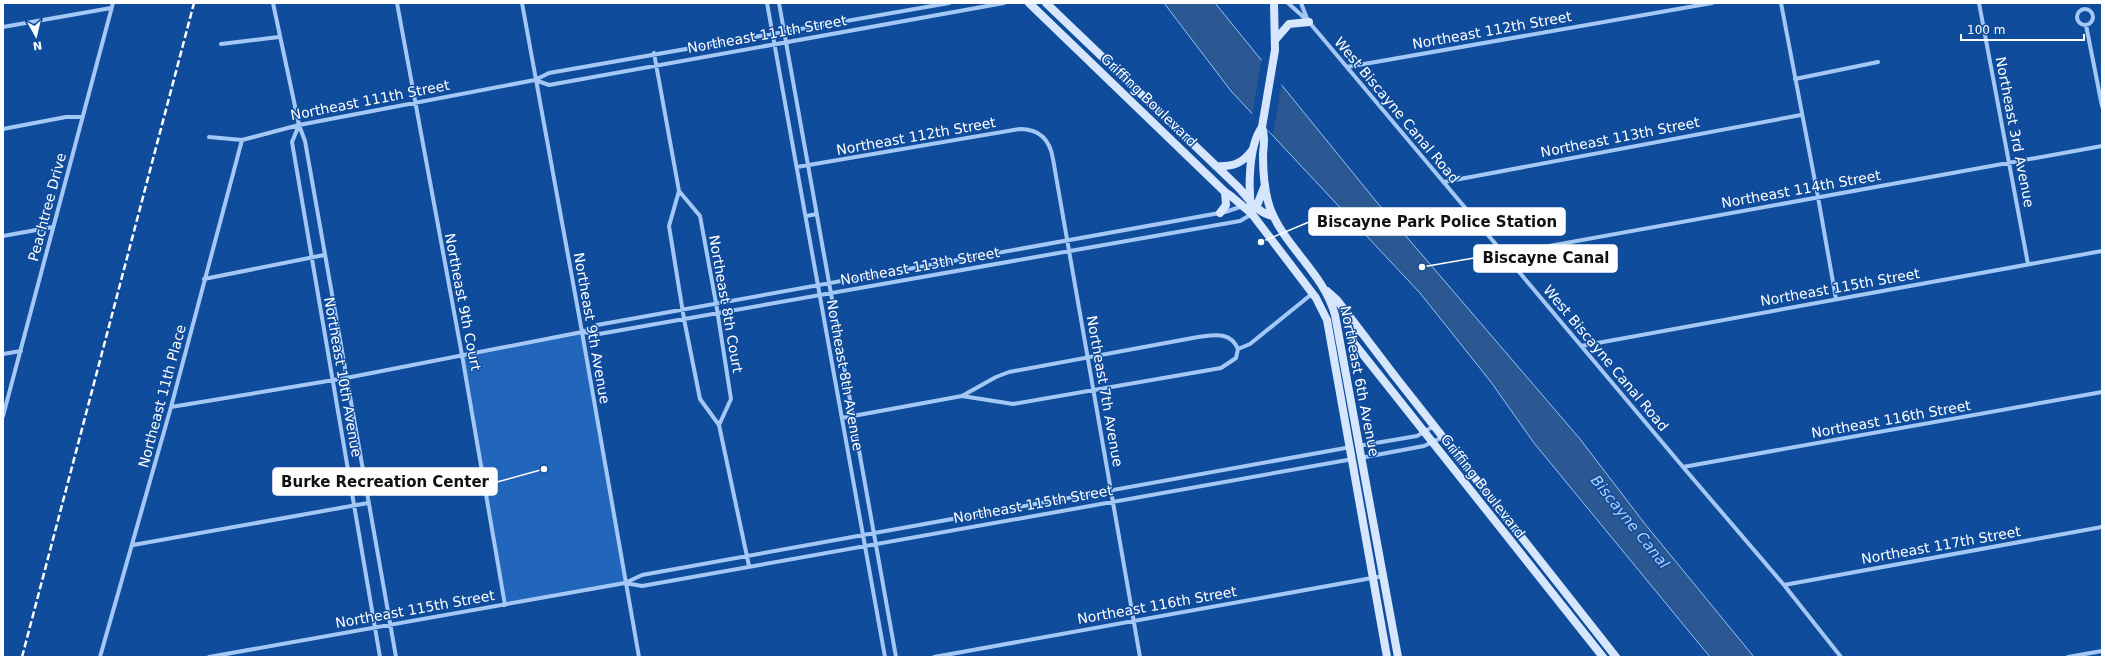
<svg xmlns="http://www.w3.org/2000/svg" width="2105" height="660" viewBox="0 0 2105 660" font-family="'DejaVu Sans',sans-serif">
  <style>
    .green { fill: #26b }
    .water { fill: #2b5792; stroke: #96c3f8 }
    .pier { fill: #104c9c }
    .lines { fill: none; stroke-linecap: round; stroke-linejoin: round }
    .street { stroke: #a4c8f5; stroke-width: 4 }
    .secondary { stroke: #d5e6fe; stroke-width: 8 }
    .rail { stroke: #fff; stroke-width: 2.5; stroke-dasharray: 7 3; stroke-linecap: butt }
    .labels { text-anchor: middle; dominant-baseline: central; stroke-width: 3; stroke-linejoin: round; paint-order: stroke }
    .street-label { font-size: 14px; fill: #fff; stroke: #104c9c }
    .water-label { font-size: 15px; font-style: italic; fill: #b1d2fb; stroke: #104c9c }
    .leader { fill: none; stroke: #fff; stroke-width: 1.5 }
    .callout-dot { fill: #fff; stroke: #104c9c; stroke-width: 1.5 }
    .callout { fill: #fff; stroke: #fff; stroke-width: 1.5 }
    .callout-label { font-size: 15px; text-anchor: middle; font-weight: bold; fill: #111 }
  </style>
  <rect width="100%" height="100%" fill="#104c9c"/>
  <path class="green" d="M582 332 625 583 505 605 462 355Z"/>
  <path class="water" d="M1164 3H1215L1375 200 1580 439 1645 524 1754 657H1710L1534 443 1491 382 1420 293 1231 91Z"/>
  <path class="pier" d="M1262 58 1282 82 1273 135 1252 115Z"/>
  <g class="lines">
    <path class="street" d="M273 3 299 125 305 141 396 657
      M397 3 462 355 505 605
      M522 3 582 332 639 657
      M767 3 885 657
      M779 3 896 657
      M1288 3 1309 22 1683 467 1784 585 1841 657
      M1301 3 1308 21
      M1781 3 1818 197 1836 299
      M1979 3 2028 264
      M2077 17a8 8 0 1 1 16 0a8 8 0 1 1-16 0Z
      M2086 25 2102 106
      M3 27 111 8
      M221 44 279 37
      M654 53 679 191 669 226 684 319 700 399 719 425 749 566
      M1347 67 1712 3
      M1795 79 1878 62
      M535 80 549 85 1004 3
      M299 125 292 142 380 657
      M3 129 66 117H83
      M209 137 242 140 299 125 535 80 549 73 949 3
      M797 167 1020 129C1040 129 1050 140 1053 159L1140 657
      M1444 182 1801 115
      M679 191 700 216 716 303 731 399 719 425
      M806 216 817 214
      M3 236 53 227
      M1505 254 2102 146
      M204 279 324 255
      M583 332 597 325 1225 212 1243 206
      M1581 346 2102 251
      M1238 349 1250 344 1313 293
      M3 354 21 351
      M171 407 346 378 582 332 599 334 1240 221 1252 214
      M3 416 113 3
      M842 418 962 396 996 377 1009 372 1198 337C1214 335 1230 331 1238 349L1236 358 1221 368 1013 404 962 396
      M1358 446 1417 436 1434 426
      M1360 458 1424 446 1443 437
      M1683 467 2102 392
      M133 545 368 503
      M625 583 642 586 1353 459
      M1784 585 2102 527
      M100 657 171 407 242 140
      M209 657 625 583 642 575 1351 447
      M934 657 1383 576
      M2068 657 2102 651"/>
    <path class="secondary" d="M1029 3 1225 192 1231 196 1252 214
      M1046 3 1237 186C1249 198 1256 213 1273 216
      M1274 3 1275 50 1262 127C1248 146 1248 191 1252 214L1316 298 1327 320 1387 657
      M1276 39 1289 24 1309 22
      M1262 127C1265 137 1264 143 1263 154 1263 172 1264 191 1270 208 1285 248 1324 273 1335 315L1398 657
      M1216 166C1234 167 1243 163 1253 149
      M1256 208 1265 185
      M1220 213 1226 205 1225 192
      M1327 291 1337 300 1394 375 1616 657
      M1359 329 1353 336V342L1603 657"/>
    <path class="rail" d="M22 657 194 3"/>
  </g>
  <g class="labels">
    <g class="street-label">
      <text transform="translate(1492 30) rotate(-10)">Northeast 112th Street</text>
      <text transform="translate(767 34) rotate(-10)">Northeast 111th Street</text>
      <text transform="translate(370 100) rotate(-11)">Northeast 111th Street</text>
      <text transform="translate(1149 100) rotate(44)">Griffing Boulevard</text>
      <text transform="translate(1397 110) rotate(50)">West Biscayne Canal Road</text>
      <text transform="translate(2015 132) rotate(79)">Northeast 3rd Avenue</text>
      <text transform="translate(916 136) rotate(-10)">Northeast 112th Street</text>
      <text transform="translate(1620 137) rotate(-11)">Northeast 113th Street</text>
      <text transform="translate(1801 189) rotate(-10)">Northeast 114th Street</text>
      <text transform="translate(47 207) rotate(-75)">Peachtree Drive</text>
      <text transform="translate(920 266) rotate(-10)">Northeast 113th Street</text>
      <text transform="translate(1840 287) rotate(-10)">Northeast 115th Street</text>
      <text transform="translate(463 302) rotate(79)">Northeast 9th Court</text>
      <text transform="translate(726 304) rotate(80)">Northeast 8th Court</text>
      <text transform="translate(592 328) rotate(80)">Northeast 9th Avenue</text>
      <text transform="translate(1606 358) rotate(50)">West Biscayne Canal Road</text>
      <text transform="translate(845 375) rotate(80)">Northeast 8th Avenue</text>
      <text transform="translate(343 377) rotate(80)">Northeast 10th Avenue</text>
      <text transform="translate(1360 381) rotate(79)">Northeast 6th Avenue</text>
      <text transform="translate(1105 391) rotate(80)">Northeast 7th Avenue</text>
      <text transform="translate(162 396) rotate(-75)">Northeast 11th Place</text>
      <text transform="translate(1891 419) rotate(-10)">Northeast 116th Street</text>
      <text transform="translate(1483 486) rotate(52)">Griffing Boulevard</text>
      <text transform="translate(1033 504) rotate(-10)">Northeast 115th Street</text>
      <text transform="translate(1941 545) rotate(-10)">Northeast 117th Street</text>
      <text transform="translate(1157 605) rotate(-10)">Northeast 116th Street</text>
      <text transform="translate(415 609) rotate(-10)">Northeast 115th Street</text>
    </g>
    <g class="water-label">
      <text transform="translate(1630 522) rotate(51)">Biscayne Canal</text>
    </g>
  </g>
  <path class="leader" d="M1261 242L1309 222M1422 267L1474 258M544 469L497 482"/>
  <g class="callout-dot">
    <circle cx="1261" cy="242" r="4"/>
    <circle cx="1422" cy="267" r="4"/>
    <circle cx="544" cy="469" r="4"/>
  </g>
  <g class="callout">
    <rect x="1309" y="208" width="256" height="27" rx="4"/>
    <rect x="1474" y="245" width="143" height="27" rx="4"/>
    <rect x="273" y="468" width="224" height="27" rx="4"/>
  </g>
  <g class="callout-label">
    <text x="1437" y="227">Biscayne Park Police Station</text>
    <text x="1546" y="263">Biscayne Canal</text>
    <text x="385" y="487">Burke Recreation Center</text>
  </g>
  <rect width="2105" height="660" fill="none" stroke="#ffffff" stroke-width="8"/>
  <g transform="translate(36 36) rotate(172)" stroke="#104c9c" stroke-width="3" paint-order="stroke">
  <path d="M0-3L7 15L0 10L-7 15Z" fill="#ffffff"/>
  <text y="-6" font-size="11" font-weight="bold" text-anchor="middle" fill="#ffffff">N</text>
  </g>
  <path d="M1961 34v6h123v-6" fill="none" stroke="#ffffff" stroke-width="2"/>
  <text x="1967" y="34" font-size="12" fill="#ffffff" stroke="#104c9c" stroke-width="3" paint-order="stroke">100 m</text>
</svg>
